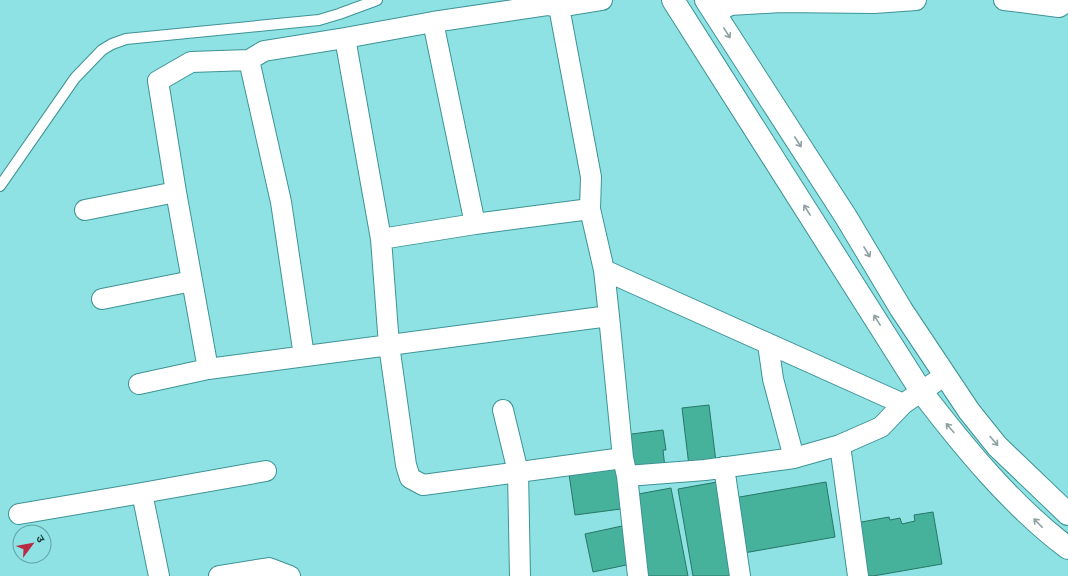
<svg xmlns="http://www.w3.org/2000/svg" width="1068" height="576" viewBox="0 0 1068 576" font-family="'PT Sans Narrow','Noto Sans Devanagari',sans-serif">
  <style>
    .building { fill: #47b29b; stroke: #267767 }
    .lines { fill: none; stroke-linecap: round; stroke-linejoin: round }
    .lane-casing { stroke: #3e9395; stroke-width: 12 }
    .street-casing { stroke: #3e9395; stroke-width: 22 }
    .secondary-casing { stroke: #3e9395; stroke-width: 24 }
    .lane { stroke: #fff; stroke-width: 10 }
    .street { stroke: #fff; stroke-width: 20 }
    .secondary { stroke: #fff; stroke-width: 22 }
    .oneway { stroke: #8ea0a0 }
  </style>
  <rect width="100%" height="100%" fill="#8ee2e3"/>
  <path class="building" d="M709 405 716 462 689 466 682 408Z
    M663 430 666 450H663L665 468 628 473 624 435Z
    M616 468 621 509 575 515 569 474Z
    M717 482 733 576H693L678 489Z
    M826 482 835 537 738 554 728 499Z
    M671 488 688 576H648L633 495Z
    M933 512 942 564 873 576H865L856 523 889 517 890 520 900 518 902 524 915 521 914 515Z
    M622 526 631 564 593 572 585 534Z"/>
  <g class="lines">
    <g class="lane-casing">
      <path id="lane" d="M0 186 75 78 102 50 112 44 126 39 319 20 339 14 377 0"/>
    </g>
    <g class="street-casing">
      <path id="street" d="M602 0 559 7 547 5 433 22 345 38 264 51 249 60 191 62 158 81 176 192 208 369 609 316 604 270 903 404
        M1004 0 1059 7 1068 1
        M559 7 591 177 590 209 604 270
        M715 14 730 5 781 2 874 3 916 0
        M433 22 475 224
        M345 38 381 239 389 345 406 465 410 478 423 485 623 458 627 476
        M249 60 281 202 304 356
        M85 210 176 192
        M381 239 475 224 590 209
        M102 299 192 281
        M609 316 623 458
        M768 344 773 379 794 458
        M139 384 208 369
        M503 410 518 472 520 576
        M840 445 858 576
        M724 467 740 576
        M142 493 266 471
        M19 514 142 493 159 576
        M219 576 269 568 290 576
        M638 576 627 476 705 470 794 458 840 445 881 427 903 404 944 376"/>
    </g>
    <g class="secondary-casing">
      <path id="secondary" d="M673 0 921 391C963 446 1012 506 1068 548
        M706 0 846 217 901 309 969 411 997 446 1068 514"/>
    </g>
    <use href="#lane" class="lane"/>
    <use href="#street" class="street"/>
    <use href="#secondary" class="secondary"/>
  </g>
  <defs><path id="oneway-shaft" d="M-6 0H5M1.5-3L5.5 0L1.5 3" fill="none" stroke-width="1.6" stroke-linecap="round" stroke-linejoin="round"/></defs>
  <g class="oneway">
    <use href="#oneway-shaft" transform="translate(727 33) rotate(58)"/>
    <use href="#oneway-shaft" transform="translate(798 142) rotate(57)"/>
    <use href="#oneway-shaft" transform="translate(807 210) rotate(-122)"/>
    <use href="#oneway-shaft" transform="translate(867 252) rotate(59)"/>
    <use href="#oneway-shaft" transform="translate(877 320) rotate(-122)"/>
    <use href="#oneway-shaft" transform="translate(950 428) rotate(-130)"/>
    <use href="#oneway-shaft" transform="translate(994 441) rotate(50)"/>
    <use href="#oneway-shaft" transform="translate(1038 523) rotate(-135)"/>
  </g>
  <g transform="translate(32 544) rotate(58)"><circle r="19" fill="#8ee2e3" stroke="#61a2a3"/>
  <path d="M0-3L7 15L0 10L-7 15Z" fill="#bb2a43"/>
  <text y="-6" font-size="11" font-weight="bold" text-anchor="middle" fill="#1e4242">उ</text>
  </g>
</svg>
